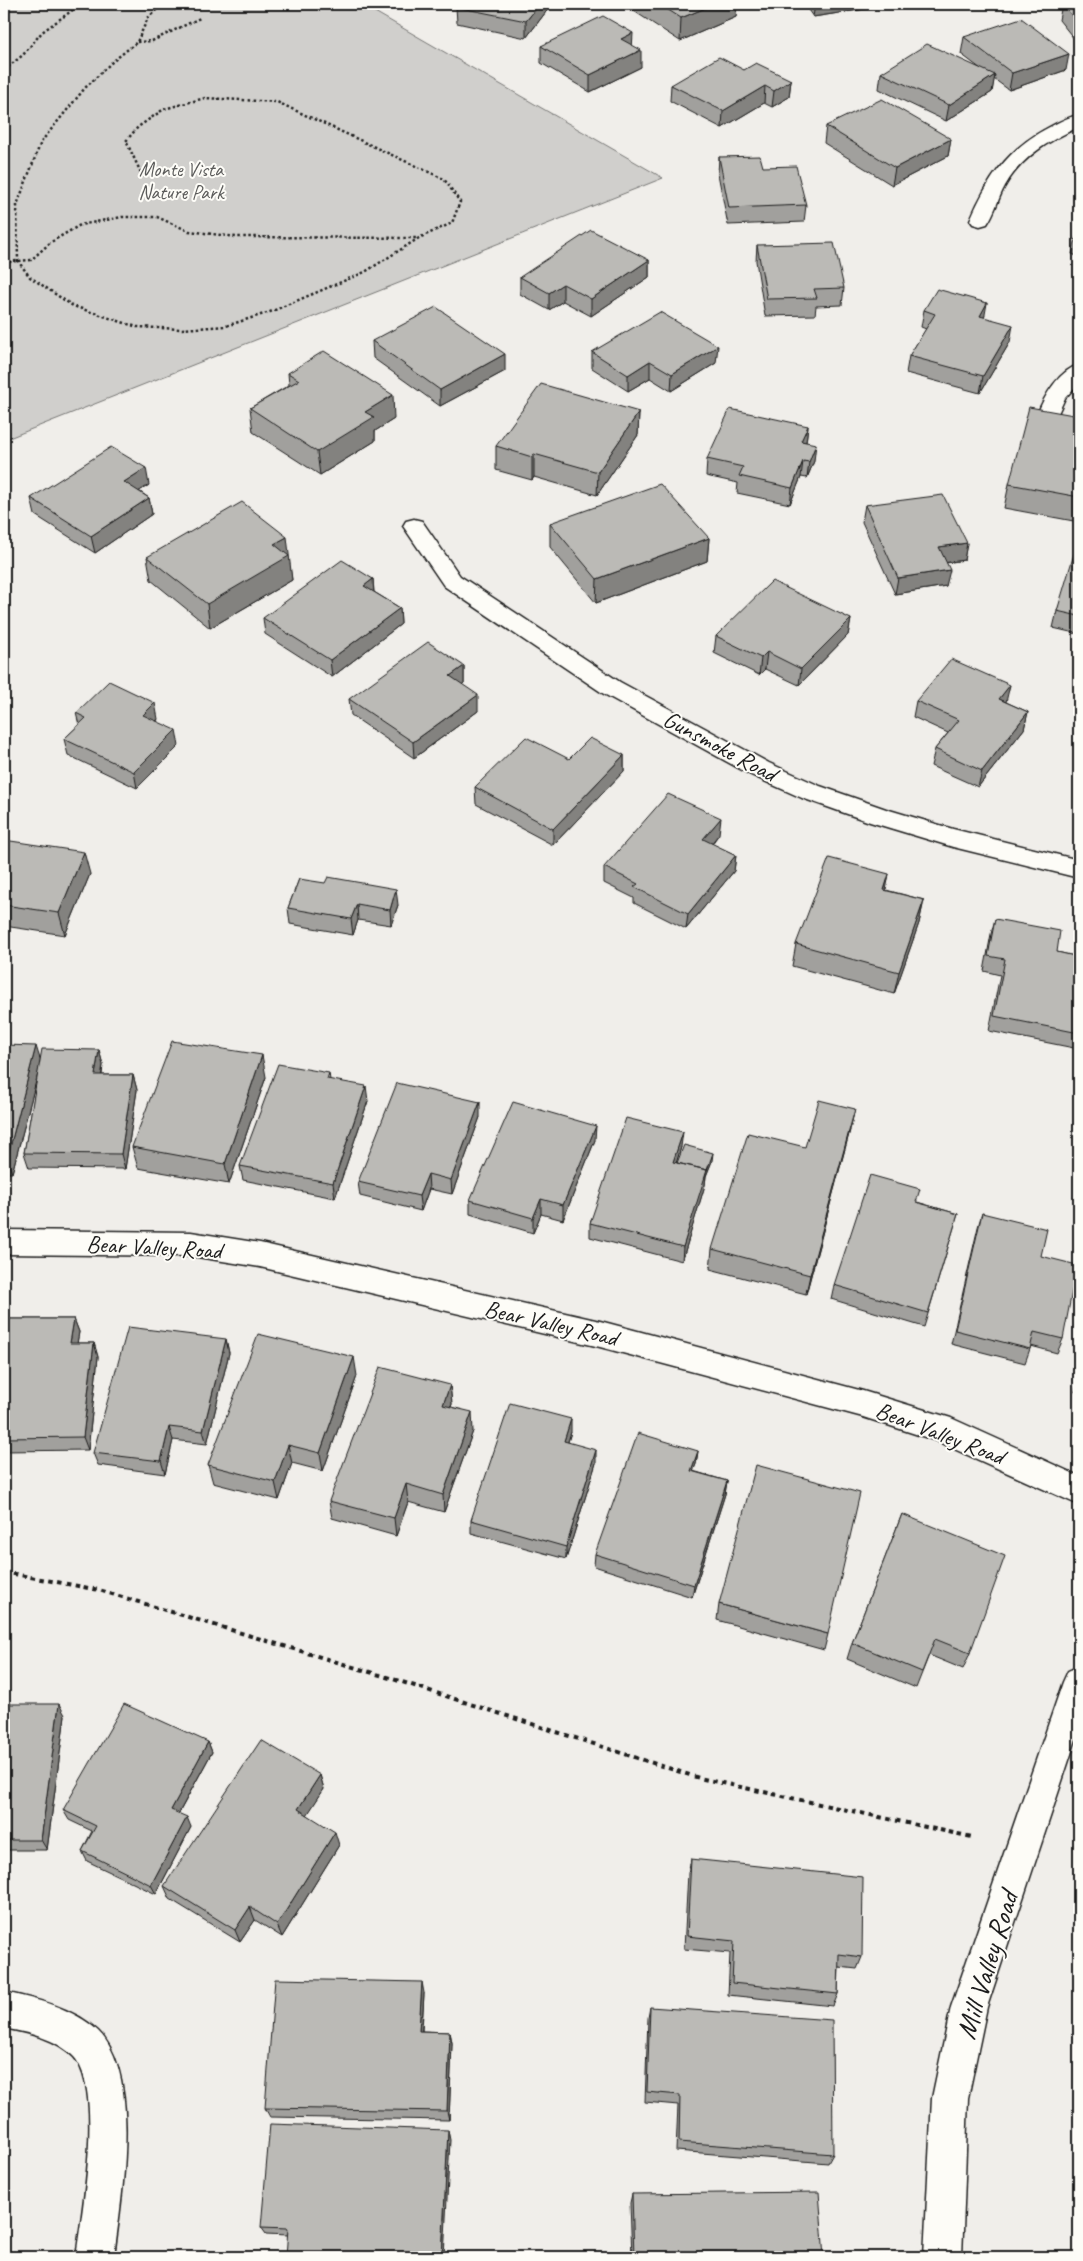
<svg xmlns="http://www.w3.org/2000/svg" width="1083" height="2261" viewBox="0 0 1083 2261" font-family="Caveat,sans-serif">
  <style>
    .green { fill: #d0cfcc; stroke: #767674 }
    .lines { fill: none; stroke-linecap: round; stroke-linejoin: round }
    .minor-casing { stroke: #1c1c1c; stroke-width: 3 }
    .path-far1 { stroke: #1c1c1c; stroke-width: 2.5; stroke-dasharray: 2.5 2.5; stroke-linecap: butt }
    .path { stroke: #1c1c1c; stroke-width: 4; stroke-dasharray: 4.5 4.5; stroke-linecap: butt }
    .minor { fill: #fdfcf7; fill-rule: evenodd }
    .wall { fill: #a1a09d; stroke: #1c1c1c }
    .shaded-wall { fill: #83827f; stroke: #1c1c1c }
    .building { fill: #bbbab6; stroke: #1c1c1c }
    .labels { text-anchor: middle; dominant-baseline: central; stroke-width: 4; stroke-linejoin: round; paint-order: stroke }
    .far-park-label { font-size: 20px; fill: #5b5b5a; stroke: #fdfcf7 }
    .street-label { font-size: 24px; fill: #1c1c1c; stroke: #fdfcf7 }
    .near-street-label { font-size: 29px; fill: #1c1c1c; stroke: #fdfcf7 }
  </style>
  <rect width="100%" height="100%" fill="#f0eeea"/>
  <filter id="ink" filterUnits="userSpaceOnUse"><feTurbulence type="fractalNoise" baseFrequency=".02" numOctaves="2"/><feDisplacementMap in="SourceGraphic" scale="10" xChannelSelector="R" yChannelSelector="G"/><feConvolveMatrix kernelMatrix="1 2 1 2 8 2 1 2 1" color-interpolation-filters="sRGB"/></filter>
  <g filter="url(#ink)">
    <path class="green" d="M4 4H361L663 178 4 440Z"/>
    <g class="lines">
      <g class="minor-casing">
        <path id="minor" d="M1079 115V127C1050 140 1021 157 1005 186 998 198 995 213 987 224L980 226 973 224 970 220C987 181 1006 151 1044 130 1055 124 1067 117 1079 115Z
          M1079 365V383L1065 398 1055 420 1048 422 1041 420 1037 415C1044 397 1059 370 1079 365Z
          M414 519 422 521 460 576 620 682 769 763 820 786 886 809 953 829 1079 860V878L953 847 870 822 802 798 751 775 604 694 444 586 403 526 406 521Z
          M4 1230 191 1232 260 1243 600 1321 863 1391 951 1418 1079 1476V1505L934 1440 863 1417 600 1347 260 1267 191 1256 4 1254Z
          M1079 1666V1730L987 2007 968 2098 962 2257H924L932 2098 951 2007 1063 1682 1068 1671Z
          M4 1992C36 1999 74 2008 98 2031 143 2075 121 2200 114 2257H76C82 2213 104 2090 74 2057 56 2038 28 2033 4 2028Z"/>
      </g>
      <path class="path-far1" d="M137 42 152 41 200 18
        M4 70 23 55 42 32 81 4
        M143 177 126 141 138 127 164 109 205 98 277 102 444 179 460 202 452 223 419 238 365 272 270 312 226 326 182 329 137 327 73 306 30 277 18 261 17 205 41 142 85 88 112 62 137 42 148 18 162 4
        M4 262 31 260 51 242 80 225 122 217H157L189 231 236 237 417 238"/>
      <path class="path" d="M4 1572 99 1590 393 1679 699 1778 972 1837"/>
      <use href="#minor" class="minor"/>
    </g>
    <path class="wall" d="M552 4 526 38 457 23 456 7Z
      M623 4H737L736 17 680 41Z
      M804 4H879L878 7 813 17Z
      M1062 4H1079V45L1059 20Z
      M964 37 1066 70 1009 90 994 79 992 92 946 121 879 89 881 73 981 69 961 54Z
      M632 45 641 67 590 92 541 63V46Z
      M744 70 791 80 789 97 772 107 764 103 722 128 670 101 671 85Z
      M826 126 951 139 948 156 892 185 824 143Z
      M719 157 763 167 806 205 804 222 728 225 718 174Z
      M1079 233V257L1072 254 1076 238Z
      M757 245 844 288 842 305 816 306 815 315 765 316 756 261Z
      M649 260V277L591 316 563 301 549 310 520 294V277Z
      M924 310 985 317 1010 342 980 393 906 373 909 356 926 329 921 327Z
      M372 341 505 371 440 406 373 358Z
      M592 352 716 363 671 391 650 378 628 391 592 368Z
      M288 373 394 419 375 431V441L320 475 253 432 250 408 289 385Z
      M639 412 638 435 597 495 534 477 532 480 496 470V446Z
      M1079 416V522L1004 508 1009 484Z
      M808 426 806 442 814 461 807 478 801 477 790 504 737 493 738 483 706 476 707 459Z
      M149 485 139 491 149 498 152 514 95 553 35 515 31 498Z
      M865 505 967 543 964 560 946 563V586L895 594 862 522Z
      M550 523 709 538 707 561 596 603 550 547Z
      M1079 555V634L1053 628 1057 611Z
      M147 557 290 560 289 561 292 580 210 628 151 580Z
      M373 579 374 592 400 608 401 624 332 677 265 634 263 618Z
      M851 619 848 635 799 685 765 669 759 675 714 653 716 636Z
      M464 666V683L462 684 478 711 414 758 351 715 349 699Z
      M916 701 1006 702 1028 712 1024 729 978 787 931 766 935 749 948 733 913 717Z
      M76 713 158 719 157 721 179 746 137 788 68 755 64 739 79 725Z
      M624 755V771L553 845 476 804 475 787 569 759Z
      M719 834 712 844 736 855 734 871 686 929 634 903V898L604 883V867Z
      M4 840 90 874 65 935 4 926Z
      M299 879 398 905 391 925 358 920 353 935 290 924 288 908Z
      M886 890 924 900 919 923 894 994 792 966 796 944Z
      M995 919 1057 952 1079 957V1049L989 1031 1000 975 984 971 991 934Z
      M4 1045 40 1060 99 1050 103 1065 102 1075H133L137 1090 125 1169 29 1168 24 1153 39 1069 12 1173H4Z
      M329 1073 330 1080 368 1101 335 1198 243 1180 240 1166Z
      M266 1077 229 1184 138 1168 132 1147Z
      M480 1117 452 1194 429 1189 421 1211 360 1196 358 1182Z
      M850 1130 806 1294 710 1269 712 1249 805 1147Z
      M595 1140 563 1220 541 1214 533 1233 470 1214V1200Z
      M681 1147 676 1163 712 1161 706 1176 705 1185 682 1261 590 1237V1223Z
      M917 1202 958 1214 924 1327 831 1299 834 1285Z
      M982 1213 1041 1256 1063 1339 1057 1353 1031 1346 1025 1363 951 1344 978 1227Z
      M4 1319H74L79 1332 77 1343H94L98 1357 88 1450 4 1451Z
      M226 1339 229 1353 207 1444 173 1440 165 1474 98 1465 93 1453Z
      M357 1376 323 1471 292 1463 279 1500 213 1483 208 1465Z
      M1079 1376V1393L1075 1392Z
      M450 1385 452 1404 451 1407 473 1431 444 1512 408 1502 396 1536 332 1518 329 1501Z
      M571 1432 568 1442 596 1463 566 1559 471 1533V1520Z
      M698 1451 696 1464 693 1471 727 1481 725 1494 692 1597 594 1566 595 1554Z
      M902 1514 970 1653 963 1669 929 1655 916 1688 847 1659 852 1643Z
      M719 1604 828 1634 824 1650 717 1620Z
      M4 1704 65 1715 47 1850H4Z
      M208 1742 212 1752 179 1813 191 1827 156 1894 87 1861 82 1851 92 1831 69 1820 63 1810Z
      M320 1775 324 1789 307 1814 339 1845 282 1937 255 1920 240 1942 170 1899 164 1886Z
      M691 1859 862 1957 857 1969 839 1967 838 1994 833 2006 728 1995 730 1953 684 1949 688 1873Z
      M424 1993 422 2031 450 2032 452 2043 449 2120 270 2117 265 2108Z
      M650 2007 833 2154 828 2163 676 2151 678 2105 645 2102 648 2018Z
      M450 2140 288 2235 266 2234 261 2227Z
      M632 2194 824 2257H632L630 2203Z"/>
    <path class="shaded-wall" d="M540 4H552L526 38V21Z
      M715 4H737L736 17 680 41 681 18Z
      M815 4H879L878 7 813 17Z
      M633 33 632 50 621 39Z
      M641 50V67L590 92V75Z
      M1069 54 1066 70 1009 90 1012 73Z
      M995 75 992 92 946 121 949 105Z
      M791 80 789 97 772 107 774 91Z
      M765 86 764 103 722 128 723 111Z
      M951 139 948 156 892 185 895 168Z
      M649 260V277L591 316V299Z
      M563 284V301L549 310V293Z
      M987 303 984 320 980 316Z
      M1013 325 1010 342 980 393 983 376Z
      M718 346 716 363 671 391 672 374Z
      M505 354V371L440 406V390Z
      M650 361V378L628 391V375Z
      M393 395 394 419 375 431V441L320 475 317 452 365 412Z
      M639 412 638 435 597 495 598 472Z
      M808 426 806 442 801 441Z
      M816 444 814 461 807 478 809 462Z
      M534 454V477L532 480V457Z
      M803 461 801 477 790 504 792 488Z
      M146 468 149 485 127 499 124 482Z
      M149 498 152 514 95 553 91 536Z
      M287 537 292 580 210 628 207 604 274 544Z
      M709 538 707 561 596 603 597 579Z
      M967 543 964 560 936 564 939 547Z
      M950 570 946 586 895 594 898 578Z
      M373 579 374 596 364 586Z
      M400 608 401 624 332 677 330 660Z
      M851 619 848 635 799 685 801 669Z
      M767 652 765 669 759 675 761 658Z
      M464 666V683L451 693 450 676Z
      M1010 685 1006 702 999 699Z
      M478 695V711L414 758 413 742Z
      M155 703 158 719 147 731 143 715Z
      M1028 712 1024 729 978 787 982 771Z
      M176 730 179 746 137 788 134 772Z
      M624 755V771L553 845V829Z
      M721 818 719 834 702 855 703 839Z
      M84 852 90 874 65 935 59 913Z
      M736 855 734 871 686 929 688 914Z
      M889 874 885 896 884 890Z
      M396 889 398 905 391 925 390 910Z
      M924 900 919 923 894 994 899 972Z
      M357 904 358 920 353 935 351 919Z
      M36 1046 41 1062 12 1173 7 1159Z
      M99 1050 103 1065 99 1090 95 1075Z
      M262 1055 266 1077 229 1184 225 1164Z
      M133 1075 137 1090 125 1169 121 1154Z
      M366 1086 368 1101 335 1198 333 1183Z
      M480 1102V1117L452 1194 451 1180Z
      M855 1109 850 1130 806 1294 810 1275Z
      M596 1126 595 1140 563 1220V1205Z
      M683 1132 681 1147 672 1177 673 1162Z
      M713 1153 712 1161 706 1176 705 1185 682 1261 683 1247 705 1174Z
      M428 1174 429 1189 421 1211 419 1196Z
      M541 1199V1214L533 1233V1218Z
      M74 1319 79 1332 75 1356 70 1343Z
      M226 1339 229 1353 207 1444 203 1431Z
      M94 1343 98 1357 88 1450 83 1437Z
      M354 1357 357 1376 323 1471 320 1453Z
      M450 1385 452 1404 445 1423 443 1405Z
      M472 1412 473 1431 444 1512 443 1495Z
      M571 1419V1432L564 1454V1441Z
      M169 1427 173 1440 165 1474 161 1461Z
      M288 1445 292 1463 279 1500 275 1482Z
      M596 1450V1463L566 1559V1547Z
      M698 1451 696 1464 689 1483 691 1471Z
      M727 1481 725 1494 692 1597 694 1585Z
      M406 1484 408 1502 396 1536 394 1518Z
      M59 1704 65 1715 47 1850 41 1840Z
      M208 1742 212 1752 175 1820 171 1810Z
      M320 1775 324 1789 302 1823 298 1809Z
      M187 1817 191 1827 156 1894 151 1885Z
      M335 1832 339 1845 282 1937 277 1925Z
      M250 1907 255 1920 240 1942 235 1930Z
      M422 1982 424 1993 421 2042 419 2031Z
      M450 2032 452 2043 449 2120 447 2111Z
      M448 2130 450 2140 444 2257H442Z"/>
    <path class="building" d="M459 4H540L526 21 456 7Z
      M659 4H715L681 18Z
      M1062 4H1079V24Z
      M603 16 633 33 621 39 641 50 590 75 541 46Z
      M1021 18 1069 54 1012 73 964 37Z
      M927 44 995 75 949 105 881 73Z
      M719 57 744 70 756 63 791 80 774 91 765 86 723 111 671 85Z
      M882 99 951 139 895 168 826 126Z
      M760 156 763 167 796 166 806 205 729 208 719 157Z
      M591 230 649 260 591 299 563 284 549 293 520 277Z
      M1079 233V239L1076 238Z
      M834 243 844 288 814 289 817 298 767 299 757 245Z
      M937 289 987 303 980 316 1013 325 983 376 909 356 935 314 924 310Z
      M436 307 505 354 440 390 372 341Z
      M660 312 718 346 672 374 650 361 628 375 592 352Z
      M324 351 393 395 365 412 374 417 317 452 250 408 299 380 288 373Z
      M541 384 639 412 598 472 534 454 532 457 496 446Z
      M1029 407 1079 416V497L1009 484Z
      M730 409 808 426 801 441 816 444 809 462 803 461 792 488 739 476 743 467 707 459Z
      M111 447 146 468 124 482 149 498 91 536 31 498Z
      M660 484 709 538 597 579 550 523Z
      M943 495 967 543 939 547 950 570 898 578 865 505Z
      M242 502 287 537 274 544 289 556 207 604 147 557Z
      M1074 554 1079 555V616L1057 611Z
      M342 560 373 579 364 586 400 608 330 660 263 618Z
      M772 581 851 619 801 669 767 652 761 658 716 636Z
      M428 642 464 666 450 676 478 695 413 742 349 699Z
      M951 659 1010 685 999 699 1028 712 982 771 935 749 959 720 916 701Z
      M109 681 155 703 143 715 176 730 134 772 64 739 86 718 76 713Z
      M526 737 569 759 590 738 624 755 553 829 475 787Z
      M668 794 721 818 703 839 736 855 688 914 634 887 638 884 604 867Z
      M4 840 84 852 59 913 4 905Z
      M829 858 889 874 884 890 924 900 899 972 796 944Z
      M328 877 396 889 390 910 357 904 351 919 288 908 299 879 325 883Z
      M995 919 1060 931 1057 952 1079 957V1033L994 1016 1005 959 988 956Z
      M172 1041 262 1055 225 1164 132 1147Z
      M4 1045 36 1046 7 1159 4 1158Z
      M42 1049 99 1050 95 1075H133L121 1154 24 1153Z
      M278 1064 329 1073 327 1079 366 1086 333 1183 240 1166Z
      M397 1083 480 1102 451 1180 428 1174 419 1196 358 1182Z
      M819 1100 855 1109 810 1275 712 1249 748 1133 805 1147Z
      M513 1102 596 1126 563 1205 541 1199 533 1218 470 1200Z
      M626 1118 683 1132 673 1162 707 1170 683 1247 590 1223Z
      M684 1145 713 1153 707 1170 677 1163Z
      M870 1175 920 1189 916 1202 958 1214 928 1313 834 1285Z
      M982 1213 1047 1229 1041 1256 1077 1265 1063 1339 1034 1332 1030 1349 955 1330Z
      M4 1319H74L70 1343H94L83 1437 4 1438Z
      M128 1327 226 1339 203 1431 169 1427 161 1461 93 1453Z
      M258 1334 354 1357 320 1453 288 1445 275 1482 208 1465Z
      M380 1367 450 1385 443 1405 472 1412 443 1495 406 1484 394 1518 329 1501Z
      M510 1403 571 1419 564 1441 596 1450 566 1547 471 1520Z
      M638 1433 698 1451 691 1471 727 1481 694 1585 595 1554Z
      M756 1465 860 1493 828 1634 719 1604Z
      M902 1514 1005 1556 970 1653 935 1639 922 1672 852 1643Z
      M4 1704H59L41 1840H4Z
      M124 1704 208 1742 171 1810 187 1817 151 1885 82 1851 96 1826 63 1810Z
      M261 1740 320 1775 298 1809 335 1832 277 1925 250 1907 235 1930 164 1886Z
      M691 1859 863 1877 862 1957 839 1954 838 1994 732 1983 734 1941 687 1936Z
      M275 1979 422 1982 419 2031 450 2032 447 2111 265 2108Z
      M650 2007 832 2020 833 2154 679 2142 680 2095 647 2092Z
      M270 2124 448 2130 442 2257H286L288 2228 261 2227Z
      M819 2192 824 2257H634L632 2194Z"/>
  </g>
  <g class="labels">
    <g class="far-park-label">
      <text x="181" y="169">Monte Vista<tspan x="181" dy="23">Nature Park</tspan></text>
    </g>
    <g class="street-label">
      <text transform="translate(720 746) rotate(28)">Gunsmoke Road</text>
      <text transform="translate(154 1247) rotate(3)">Bear Valley Road</text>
      <text transform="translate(551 1323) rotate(13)">Bear Valley Road</text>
      <text transform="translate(940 1433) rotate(21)">Bear Valley Road</text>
    </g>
    <g class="near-street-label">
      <text transform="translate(987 1965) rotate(-73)">Mill Valley Road</text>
    </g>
  </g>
  <rect width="1083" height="2261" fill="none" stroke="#fdfcf7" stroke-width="20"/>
  <rect x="10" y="10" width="1063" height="2241" fill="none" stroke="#1c1c1c" stroke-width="2" filter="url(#ink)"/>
</svg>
